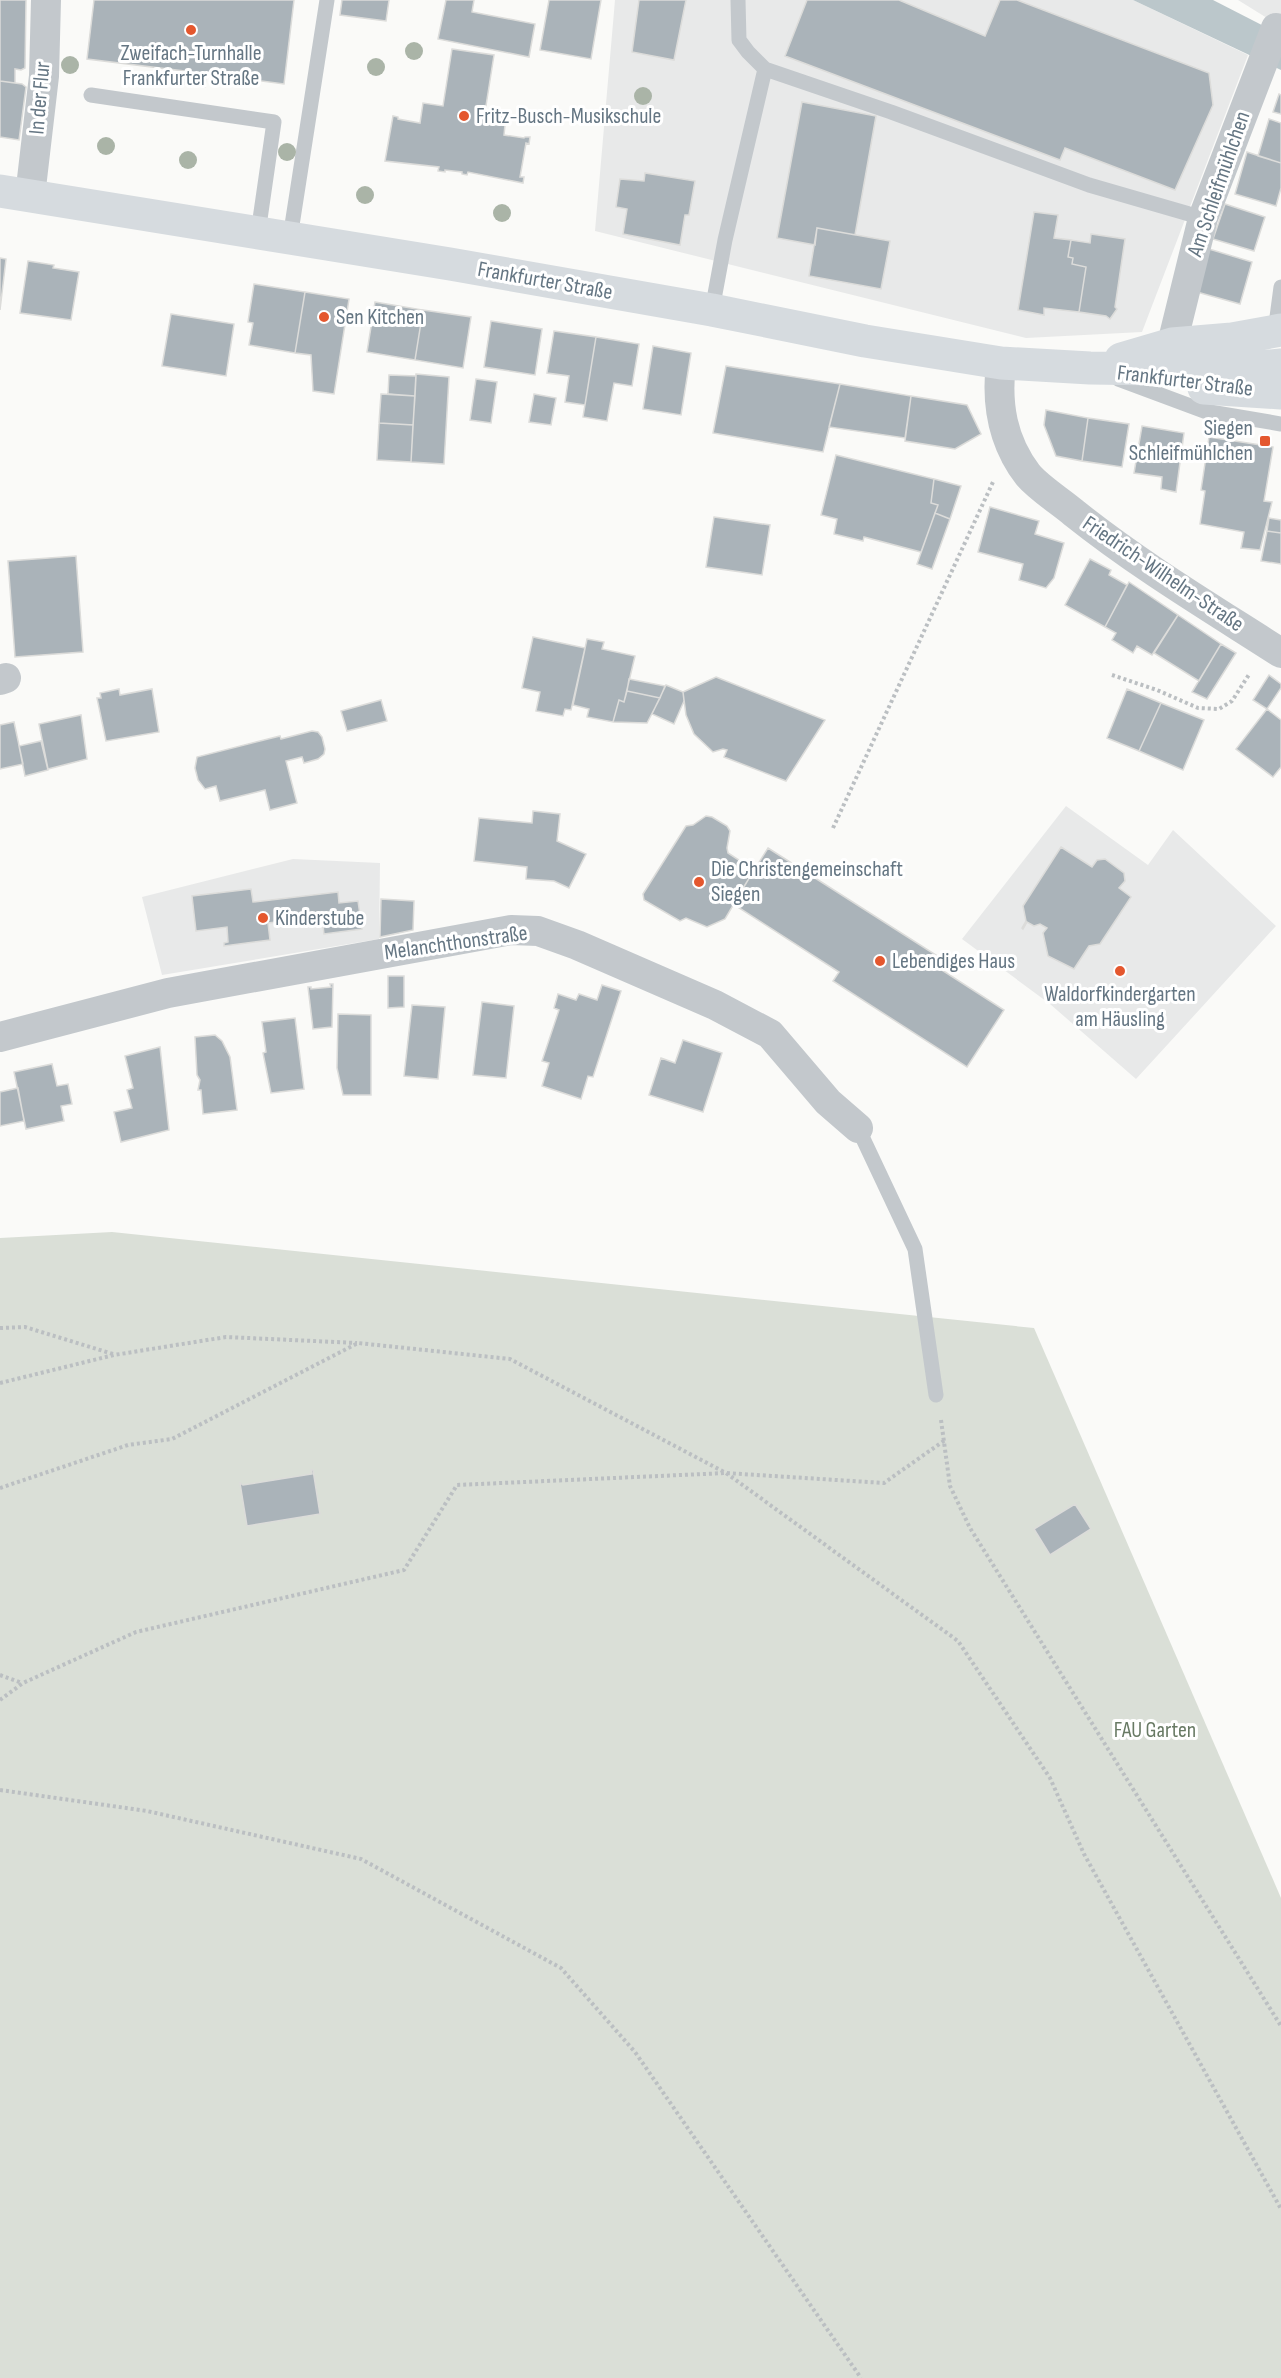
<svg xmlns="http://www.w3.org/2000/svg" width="1281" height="2378" viewBox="0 0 1281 2378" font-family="'Sofia Sans Condensed',sans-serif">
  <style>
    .built { fill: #e8e9e9 }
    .green { fill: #dadfd7 }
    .water { fill: #bbc7cb }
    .building { fill: #aab3b9; stroke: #dcdcda; stroke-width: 1.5 }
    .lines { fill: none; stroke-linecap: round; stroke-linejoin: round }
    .path { stroke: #bbbfc2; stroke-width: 4; stroke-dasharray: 3 3; stroke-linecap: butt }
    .service { stroke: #c3c8cc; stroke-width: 15 }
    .minor { stroke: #c3c8cc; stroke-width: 30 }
    .primary { stroke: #d6dbdf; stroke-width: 33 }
    .tree { fill: #aab4a7 }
    .poi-dot { fill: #e4572e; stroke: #fff; stroke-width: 2 }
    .labels { text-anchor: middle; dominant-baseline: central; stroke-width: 6; stroke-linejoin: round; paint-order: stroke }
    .poi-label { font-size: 22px; fill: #657683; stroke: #fff; text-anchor: start }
    .street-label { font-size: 22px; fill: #657683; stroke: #fff }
    .park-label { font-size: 22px; fill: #687a64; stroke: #fff }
  </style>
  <rect width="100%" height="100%" fill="#fafaf8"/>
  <path class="built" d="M615 0H1133L1248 55 1142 332 1026 338 595 231Z
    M1238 0H1281V27L1267 18Z
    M1066 806 1148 865 1173 830 1276 926 1136 1079 1050 1004 962 939Z
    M293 859 380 863 379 939 162 975 142 897Z"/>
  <path class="green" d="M112 1232 1034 1328 1281 1898V2378H0V1238Z"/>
  <path class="water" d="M1133 0H1213L1281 35V70Z"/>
  <path class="building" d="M0 0H26L25 68 21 70 15 69V83L0 81Z
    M94 0H294L284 84 207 74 205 87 183 84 184 71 87 59Z
    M342 0H389L386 21 340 15Z
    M446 0H474L472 12 535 24 529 57 438 39Z
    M549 0H601L591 59 540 50Z
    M639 0H686L674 60 632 52Z
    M807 0H899L985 36 1000 0H1017L1209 73 1213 105 1175 190 1065 148 1060 160 785 56Z
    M452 49 494 55 485 112 506 115 504 135 524 138 525 137H530L529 144 526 143 520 177H524L523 183 468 172 467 175 462 174V172L445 170V172L438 171 439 167 385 161 393 116 398 117V119L420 123 423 103 443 106Z
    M0 81 22 84 26 87 19 140 0 137Z
    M1279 94 1281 95V114L1273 112Z
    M802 102 876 116 855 235 817 228 815 245 777 238Z
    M1269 119 1281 123V163L1258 156Z
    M1247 152 1281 163V188L1276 206 1235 194Z
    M645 173 695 181 689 215H685L680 245 623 234 627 209 616 207 620 179 644 181Z
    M1225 204 1265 217 1254 251 1213 239Z
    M1034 212 1058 215 1054 238 1071 240 1068 257 1073 258 1072 264 1086 267 1079 312 1044 308V315L1018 310Z
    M817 228 890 241 881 289 809 276Z
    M1091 234 1125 239 1115 307 1117 309 1110 319 1106 316 1079 312 1086 267 1072 264 1073 258 1068 257 1071 240 1090 243Z
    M1209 249 1252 262 1240 304 1197 292Z
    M0 258 6 259 0 310Z
    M28 261 54 265 53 268 79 272 71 320 20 313Z
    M254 284 305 292 295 353 249 345 253 323 248 322Z
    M305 292 349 299 334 394 313 391 311 355 295 353Z
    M375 302 423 310 415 360 367 352Z
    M423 310 471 317 463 368 415 360Z
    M171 314 234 324 226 376 162 366Z
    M491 321 542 329 535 375 484 367Z
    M554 331 596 337 585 405 565 402 569 376 547 373Z
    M596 337 639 344 632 386 614 383 607 421 583 417Z
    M653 346 691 353 681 415 643 409Z
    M726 366 840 384 823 452 713 433Z
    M416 374 449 377 444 464 411 462Z
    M389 375 416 376 415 396 388 394Z
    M476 379 497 382 491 423 470 420Z
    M840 384 911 396 905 438 829 427Z
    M381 394 415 396 413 425 379 423Z
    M534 394 556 398 551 425 529 422Z
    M911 396 967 405 981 434 955 449 905 441Z
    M1046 410 1088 418 1082 461 1056 456 1044 425Z
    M1088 418 1129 424 1122 467 1082 461Z
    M379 423 413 425 411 462 377 460Z
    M1142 426 1184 433 1176 492 1161 489 1162 477 1134 473Z
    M1209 437 1273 447 1264 501 1272 502 1260 550 1241 548 1244 532 1200 524 1205 491 1201 490Z
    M836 455 934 479 931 503 938 505 921 552 864 537 863 541 834 534 837 519 821 515Z
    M934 479 961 486 950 519 935 513 938 505 931 503Z
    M990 507 1039 521 1035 534 1064 543 1054 578 1046 588 1019 580 1023 564 978 552Z
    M935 513 950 519 932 569 917 564Z
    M714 517 770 525 762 575 706 567Z
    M1269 518 1281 520V533L1267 531Z
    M1267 531 1281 533V564L1261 561Z
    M76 556 83 652 15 657 8 561Z
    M1090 559 1111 570 1109 575 1127 585 1105 627 1065 605Z
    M1129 582 1178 615 1152 655 1137 646 1133 653 1112 640 1116 633 1105 627Z
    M1178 615 1221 644 1199 681 1154 653Z
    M533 637 585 648 571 710 565 709 563 716 536 711 540 692 522 688Z
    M587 639 604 642 602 649 635 656 624 702 619 700 613 722 587 717 589 709 573 705Z
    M1221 644 1236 653 1207 699 1192 692Z
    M1269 675 1281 684V688L1267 709 1253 700Z
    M716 677 825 720 786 781 724 757 727 750 723 749 713 752 694 734 686 715 683 692Z
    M629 679 665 686 660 698 627 691Z
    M666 685 683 692 684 701 674 724 652 714Z
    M119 689 120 695 152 689 159 732 106 741 97 698H101L100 693Z
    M1127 689 1161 703 1139 751 1107 738Z
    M627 691 660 698 647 723 613 722 619 700 624 702Z
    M381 700 387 721 347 731 341 711Z
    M1161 703 1204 720 1183 770 1139 751Z
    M1267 709 1281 720V767L1273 777 1236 749Z
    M81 715 87 759 48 769 39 724Z
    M14 722 23 764 0 769V725Z
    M312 731 318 732 322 737 325 749 324 754 318 759 304 763 302 757 286 761 297 803 270 810 265 790 220 801 216 786 205 789 198 780 195 768 197 757 280 736 281 739Z
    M41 741 48 770 25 776 19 746Z
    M533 811 560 814 557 841 586 854 569 888 554 881 526 879 527 867 474 861 479 818 532 823Z
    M706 816 712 817 727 826 730 831 727 848 728 853 754 870 725 919 707 927 686 918 680 921 644 900 643 894 686 826 693 825Z
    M1061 847 1092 867 1097 860 1105 859 1124 873 1125 881 1119 888 1131 897 1100 944 1089 946 1074 969 1048 956 1043 933 1047 928 1040 924 1034 926 1027 922 1023 929 1022 928 1026 921 1023 906Z
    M768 848 939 957 934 965 1004 1010 967 1067 833 981 839 972 733 904Z
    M251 889 253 902 338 892 339 903 358 901 362 929 324 934 322 917 268 923 270 940 224 946V943L228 942 227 927 196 931 192 896Z
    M381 899 414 901 413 930 380 937Z
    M388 976H404V1007L388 1008Z
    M330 984H333L332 1027 313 1029 308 987H311V989L331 987Z
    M602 985 621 991 593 1077 588 1076 581 1099 542 1086 549 1063 542 1061 559 1010 554 1008 558 994 576 1000 579 994 597 1000Z
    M482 1002 514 1006 506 1078 473 1075Z
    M412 1005 445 1007 438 1079 404 1076Z
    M338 1014 371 1015V1095H343L337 1068Z
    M295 1018 304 1089 271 1093 263 1053 266 1052 262 1022Z
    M215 1035 222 1041 230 1057 237 1110 203 1114 201 1090H198L200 1080 197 1075 195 1037Z
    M683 1040 722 1053 703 1112 649 1095 661 1058 675 1063Z
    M160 1047 169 1130 121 1142 114 1112 132 1108 127 1090 133 1088 125 1056Z
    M52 1064 57 1086 68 1084 72 1104 61 1106 64 1121 26 1129 14 1072Z
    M18 1088 24 1121 0 1126V1092Z
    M311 1470H313L320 1514 247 1526 240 1483 243 1485 312 1474Z
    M1075 1504 1091 1529 1050 1555 1034 1529Z"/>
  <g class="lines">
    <path class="path" d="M1112 675 1157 690 1198 708 1219 709 1232 701 1250 673
      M833 828 993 482
      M0 1328 25 1327 113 1354
      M0 1383 114 1355 226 1337 357 1343
      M941 1420 950 1486 970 1528 1281 2026
      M0 1488 128 1445 172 1439 358 1343 510 1359 726 1473 958 1641 1050 1778 1084 1854 1281 2209
      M0 1675 22 1683
      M0 1700 23 1683 136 1632 404 1570 457 1485 726 1473 884 1483 945 1440
      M0 1790 147 1811 361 1859 561 1968 635 2052 861 2378"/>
    <path class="service" d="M738 0 739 40 748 52 765 69 891 112 1089 185 1203 218
      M91 95 274 122 258 233
      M290 238 327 0
      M712 310 725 240 765 69
      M1275 332 1281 287
      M1118 379 1204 411 1281 424
      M858 1128 915 1249 936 1395"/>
    <path class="minor" d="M30 196 44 76 46 0
      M1172 344 1203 218 1276 28
      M1001 363C996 404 1002 441 1028 475 1040 489 1060 501 1074 513 1139 565 1211 608 1281 653
      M0 680 6 678
      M0 1037 168 993 511 930 538 931 577 945 715 1005 770 1034 828 1102 858 1128"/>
    <path class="primary" d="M0 191 450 264 712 310 865 341 1001 363 1090 368 1223 370 1281 365
      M1121 359 1172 344 1232 339 1281 330
      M1204 388 1281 393"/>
  </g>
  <g class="tree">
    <circle cx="414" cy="51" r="9"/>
    <circle cx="70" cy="65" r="9"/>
    <circle cx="376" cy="67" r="9"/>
    <circle cx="643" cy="96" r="9"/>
    <circle cx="106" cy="146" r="9"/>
    <circle cx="287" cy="152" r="9"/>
    <circle cx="188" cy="160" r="9"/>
    <circle cx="365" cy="195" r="9"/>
    <circle cx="502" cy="213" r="9"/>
  </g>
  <g class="poi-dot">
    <circle cx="191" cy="30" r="6"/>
    <circle cx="464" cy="116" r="6"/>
    <circle cx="324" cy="317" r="6"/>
    <rect x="1259" y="435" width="12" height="12" rx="3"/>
    <circle cx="699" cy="882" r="6"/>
    <circle cx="263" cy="918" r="6"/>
    <circle cx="880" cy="961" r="6"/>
    <circle cx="1120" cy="971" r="6"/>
  </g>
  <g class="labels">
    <g class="poi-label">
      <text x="191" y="53" text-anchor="middle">Zweifach-Turnhalle<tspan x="191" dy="25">Frankfurter Straße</tspan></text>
      <text x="476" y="116">Fritz-Busch-Musikschule</text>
      <text x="336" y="317">Sen Kitchen</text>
      <text x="1253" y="428" text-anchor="end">Siegen<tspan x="1253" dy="25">Schleifmühlchen</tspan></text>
      <text x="711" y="869">Die Christengemeinschaft<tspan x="711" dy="25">Siegen</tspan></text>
      <text x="275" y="918">Kinderstube</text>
      <text x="892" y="961">Lebendiges Haus</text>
      <text x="1120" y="994" text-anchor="middle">Waldorfkindergarten<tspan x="1120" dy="25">am Häusling</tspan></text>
    </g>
    <g class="street-label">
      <text transform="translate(40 98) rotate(-85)">In der Flur</text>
      <text transform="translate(1219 184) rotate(-71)">Am Schleifmühlchen</text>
      <text transform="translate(545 281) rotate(10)">Frankfurter Straße</text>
      <text transform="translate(1185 381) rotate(7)">Frankfurter Straße</text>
      <text transform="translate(1163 574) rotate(34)">Friedrich-Wilhelm-Straße</text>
      <text transform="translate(456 943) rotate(-8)">Melanchthonstraße</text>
    </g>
    <g class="park-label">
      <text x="1155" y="1730">FAU Garten</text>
    </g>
  </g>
</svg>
